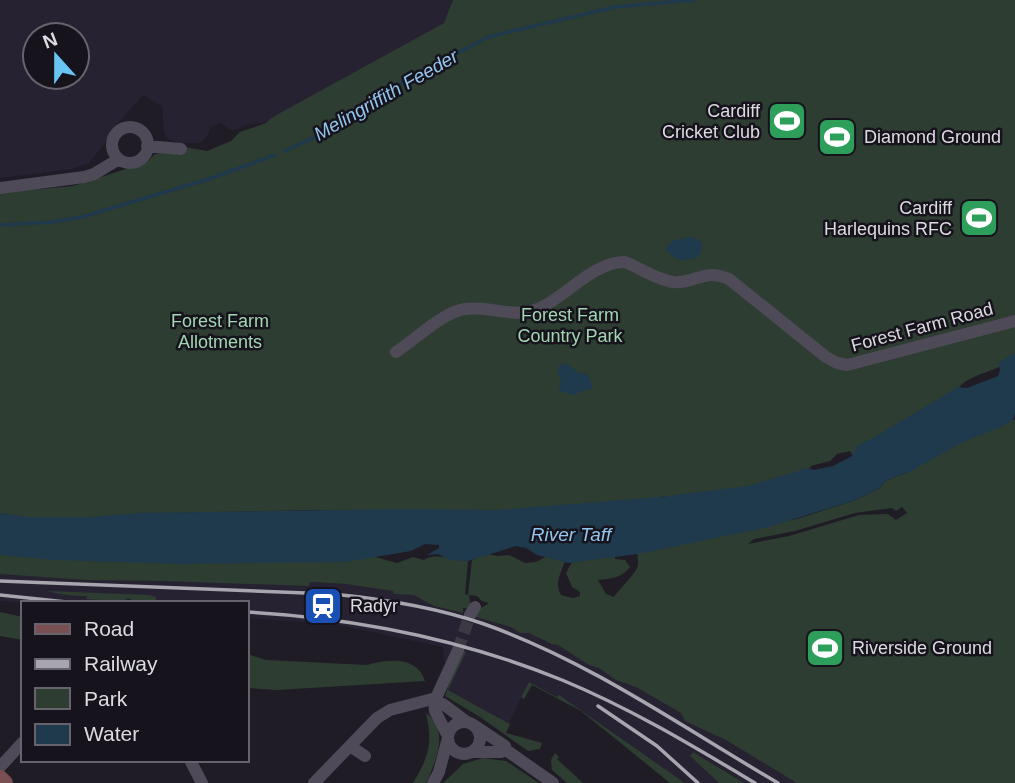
<svg xmlns="http://www.w3.org/2000/svg" width="1015" height="783" viewBox="0 0 1015 783" font-family="Helvetica,sans-serif">
  <style>
    .built { fill: #272232; fill-rule: evenodd }
    .green { fill: #2d3d31; fill-rule: evenodd }
    .water { fill: #1f3a4c }
    .lines { fill: none; stroke-linecap: round; stroke-linejoin: round }
    .stream { stroke: #1f3a4c; stroke-width: 3.5 }
    .street-tunnel { stroke: #3c3942; stroke-width: 12; stroke-dasharray: 12 6; stroke-linecap: butt }
    .street { stroke: #4e4a57; stroke-width: 12 }
    .secondary { stroke: #794f51; stroke-width: 16 }
    .rail { stroke: #a7a5ad; stroke-width: 3.5 }
    .labels { text-anchor: middle; dominant-baseline: central; stroke-width: 5; stroke-linejoin: round; paint-order: stroke }
    .poi-label { font-size: 18px; fill: #dddbe2; stroke: #16131d; text-anchor: start }
    .park-label { font-size: 18px; fill: #a2d7b1; stroke: #16131d }
    .street-label { font-size: 18px; fill: #dddbe2; stroke: #16131d }
    .water-label { font-size: 19px; font-style: italic; fill: #92c5ec; stroke: #16131d }
  </style>
  <rect width="100%" height="100%" fill="#1f1c26"/>
  <path class="built" d="M0 0H469L476 5 269 122 250 124 237 129H229L221 123 210 127 208 135 200 143H179L168 139 164 132 162 106 143 95 111 131 106 142 89 163 72 169 0 178ZM35 35H77V77H35Z
    M0 571 309 586 310 582 347 584 435 597 434 606 512 626 562 645 648 693 799 783H744L693 752 690 756 719 783H685L559 695 558 697 529 682 509 723 448 690 443 647 334 624 247 618V603H23L0 601Z"/>
  <path class="green" d="M453 0H1015V355L1000 363 999 367C981 375 965 377 953 394L874 438 853 456 850 451 837 454 830 461 811 466 806 474 762 483 753 488 659 497 657 502 518 509 502 514 319 510 166 513 48 523 0 513V193L73 186 132 167 148 161 155 154 185 147 207 151 231 141 240 132 266 123 271 118 444 23Z
    M1007 420H1015V783H797L726 740 685 721 681 713 636 687 616 680 599 668 589 665 558 645 552 644 529 633H520L511 627 473 616 478 610 489 603 482 601 477 596 469 595 471 609 463 608V613L434 606 414 595 394 594 393 591 346 584 310 582 309 586 165 581 86 580 0 574V544L368 555 397 563 413 557 424 560C436 552 454 560 468 561L465 594 468 595 472 560 483 553 497 556 509 555 525 563 536 562 551 554 565 561C561 573 554 583 561 595L573 598 580 596V592L572 587 566 573 571 564 574 552 615 553V559L625 560 630 567C622 578 610 579 598 580L606 594 614 597C619 589 637 573 638 565 638 559 637 554 638 548L797 519 855 500 880 488 885 481 911 471 915 464ZM902 507 907 513 896 520 888 514 859 515 789 536 748 544 754 539 795 531 855 513 892 508 896 511Z
    M47 591 149 595 156 597V601L136 602 128 598 119 603C106 599 97 601 86 599L87 596C73 596 60 595 47 591Z
    M0 612 23 617V640L0 636Z
    M461 650 466 652 448 690 510 724 506 733 542 743 540 749 528 751 480 717 445 696Z
    M247 654 266 660 367 665C388 659 417 656 425 681L277 690 247 688Z
    M529 682 557 697 559 695 685 783H670L581 711 532 685 524 699 521 697Z
    M426 713C450 729 436 762 426 783H413C429 756 433 744 426 713Z
    M693 752 744 783H719L690 756Z
    M555 753 559 757 557 759 583 783H567L552 770 551 760Z
    M483 758 506 761 539 783H443L463 764Z"/>
  <path class="water" d="M693 237 702 243V249L698 257C683 262 675 262 666 249 671 237 682 240 693 237Z
    M1015 353V414L1013 420 1003 426 963 442 911 471 885 481 880 488 855 500 769 527 638 554 568 563 537 555 526 548 516 546 468 561 451 560 438 554 427 555 439 548V545L425 544 411 551 346 562 178 564 55 560 0 555V513L24 517H91L138 513 401 509 498 510 660 497 748 486 808 468 814 470 833 466 852 456 857 446 875 437 958 387 967 388 998 376 1000 370 998 363Z
    M566 363 579 373 588 374 593 388 572 395 560 391 559 388 561 379 558 374V367Z"/>
  <g class="lines">
    <path class="stream" d="M284 151 327 132 400 83 488 37 615 7 693 0
      M0 225 53 222 82 217 209 179 275 155"/>
    <path class="street-tunnel" d="M458 650 470 615"/>
    <path class="street" d="M112 145a18 18 0 1 1 36 0a18 18 0 1 1-36 0Z
      M147 146 181 149
      M0 188 84 177 94 174 119 159
      M396 352C416 339 443 312 465 309 491 305 515 320 540 308 568 295 593 262 625 262 640 268 657 280 673 282 696 284 702 268 729 279L826 357 837 363 847 365 1015 321
      M470 615 475 607
      M434 700 435 711 448 736
      M435 702 443 704 467 722
      M448 738a16 16 0 1 1 32 0a16 16 0 1 1-32 0Z
      M472 724 505 746 506 750 553 783
      M350 746 365 756
      M471 752H501L506 750
      M190 760 202 783
      M0 767 23 742
      M314 783 377 718 390 710 436 698 458 650
      M433 783 439 772 448 738"/>
    <path class="secondary" d="M0 778 5 783"/>
    <path class="rail" d="M0 581 332 594C384 599 435 607 484 624 589 661 682 727 778 783
      M0 595 76 603
      M247 612C356 618 461 639 562 680 630 708 693 746 755 783
      M598 706 657 746 698 783"/>
  </g>
  <defs>
    <g id="stadium-square" transform="scale(2.0125)"><rect x="-9" y="-9" width="18" height="18" rx="4" fill="#2e9e5b" stroke="#16131d"/><path d="M0-5a6.5 5 0 1 0 0 10a6.5 5 0 1 0 0-10ZM-3.5-1.8h7v3.6h-7Z" fill="#fff"/></g>
    <g id="station-square" transform="scale(2.0125)"><rect x="-9" y="-9" width="18" height="18" rx="4" fill="#1a4fb4" stroke="#16131d"/><path d="M-3-6H3Q5-6 5-4V2Q5 4 3 4L4.5 6H3L1.5 4h-3L-3 6H-4.5L-3 4Q-5 4-5 2V-4Q-5-6-3-6ZM-3.5-4v3h7v-3ZM-3.5 1v1.5H-2V1ZM2 1v1.5H3.5V1Z" fill="#fff"/></g>
  </defs>
  <g fill-rule="evenodd">
    <use href="#stadium-square" x="787" y="121"/>
    <use href="#stadium-square" x="837" y="137"/>
    <use href="#stadium-square" x="979" y="218"/>
    <use href="#station-square" x="323" y="606"/>
    <use href="#stadium-square" x="825" y="648"/>
  </g>
  <g class="labels">
    <g class="poi-label">
      <text x="760" y="111" text-anchor="end">Cardiff<tspan x="760" dy="21">Cricket Club</tspan></text>
      <text x="864" y="137">Diamond Ground</text>
      <text x="952" y="208" text-anchor="end">Cardiff<tspan x="952" dy="21">Harlequins RFC</tspan></text>
      <text x="350" y="606">Radyr</text>
      <text x="852" y="648">Riverside Ground</text>
    </g>
    <g class="park-label">
      <text x="570" y="315">Forest Farm<tspan x="570" dy="21">Country Park</tspan></text>
      <text x="220" y="321">Forest Farm<tspan x="220" dy="21">Allotments</tspan></text>
    </g>
    <g class="street-label">
      <text transform="translate(922 327) rotate(-15)">Forest Farm Road</text>
    </g>
    <g class="water-label">
      <text transform="translate(386 95) rotate(-30)">Melingriffith Feeder</text>
      <text x="571" y="534">River Taff</text>
    </g>
  </g>
  <rect x="21" y="601" width="228" height="161" fill="#16131d" stroke="#66636c" stroke-width="2"/>
  <rect x="35" y="624" width="35" height="10" fill="#794f51" stroke="#66636c" stroke-width="2"/>
  <text x="84" y="636" font-size="21" fill="#dddbe2">Road</text>
  <rect x="35" y="659" width="35" height="10" fill="#a7a5ad" stroke="#66636c" stroke-width="2"/>
  <text x="84" y="671" font-size="21" fill="#dddbe2">Railway</text>
  <rect x="35" y="688" width="35" height="21" fill="#2d3d31" stroke="#66636c" stroke-width="2"/>
  <text x="84" y="706" font-size="21" fill="#dddbe2">Park</text>
  <rect x="35" y="724" width="35" height="21" fill="#1f3a4c" stroke="#66636c" stroke-width="2"/>
  <text x="84" y="741" font-size="21" fill="#dddbe2">Water</text>
  <g transform="translate(56 56) rotate(339)"><circle r="33" fill="#16131d" stroke="#66636c" stroke-width="2"/>
  <path d="M0-5L12 26L0 18L-12 26Z" fill="#68c4f0"/>
  <text y="-10" font-size="19" font-weight="bold" text-anchor="middle" fill="#dddbe2">N</text>
  </g>
</svg>
